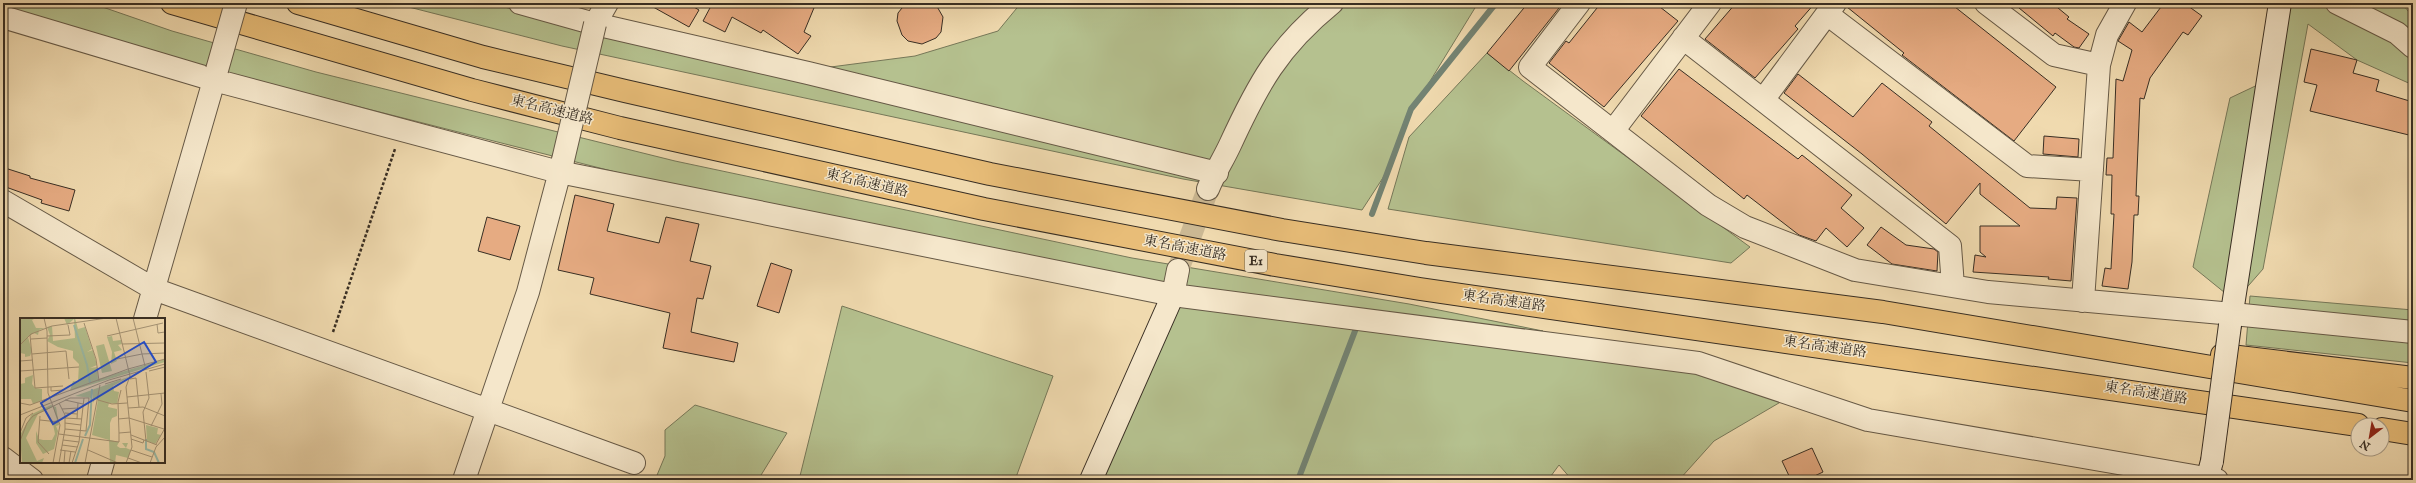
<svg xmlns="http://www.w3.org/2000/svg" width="2416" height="483" viewBox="0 0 2416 483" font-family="'IM FELL English','Noto Serif JP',serif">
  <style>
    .green { fill: #b5c18f; stroke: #767859 }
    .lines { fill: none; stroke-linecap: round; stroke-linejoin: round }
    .stream { stroke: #738373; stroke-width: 6 }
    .building { fill: #e6ab82; stroke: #382e23 }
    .street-tunnel { stroke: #cbb893; stroke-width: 22; stroke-dasharray: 22 11; stroke-linecap: butt }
    .street-casing { stroke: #665946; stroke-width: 24 }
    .secondary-casing { stroke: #382e23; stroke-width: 24 }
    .highway-casing { stroke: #382e23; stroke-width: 24 }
    .path { stroke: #382e23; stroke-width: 2.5; stroke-dasharray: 3 2; stroke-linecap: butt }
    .street { stroke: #f5e7cb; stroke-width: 22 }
    .secondary { stroke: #f5e7cb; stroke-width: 22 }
    .highway { stroke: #e8bd78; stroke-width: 22 }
    .street-bridge-casing { stroke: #665946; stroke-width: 24; stroke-linecap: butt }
    .secondary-bridge-casing { stroke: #382e23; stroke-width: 24; stroke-linecap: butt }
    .street-bridge { stroke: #f5e7cb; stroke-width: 22 }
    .secondary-bridge { stroke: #f5e7cb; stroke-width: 22 }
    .labels { text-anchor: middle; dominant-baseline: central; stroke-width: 3; stroke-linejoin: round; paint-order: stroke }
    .shield { fill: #f5e7cb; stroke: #716655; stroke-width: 1 }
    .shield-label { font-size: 13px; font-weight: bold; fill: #382e23 }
    .street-label { font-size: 14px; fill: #382e23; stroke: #f5e7cb }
    .inset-river { fill: none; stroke: #9bbba8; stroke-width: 2 }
    .inset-road { fill: none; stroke: #a69577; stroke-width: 1 }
    .view { fill: #1d4ed8; fill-opacity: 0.15; stroke: #1d4ed8; stroke-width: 2 }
    .inset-edge { fill: none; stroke: #382e23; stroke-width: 2 }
  </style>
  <rect width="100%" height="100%" fill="#f0daaf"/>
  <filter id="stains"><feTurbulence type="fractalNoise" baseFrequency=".005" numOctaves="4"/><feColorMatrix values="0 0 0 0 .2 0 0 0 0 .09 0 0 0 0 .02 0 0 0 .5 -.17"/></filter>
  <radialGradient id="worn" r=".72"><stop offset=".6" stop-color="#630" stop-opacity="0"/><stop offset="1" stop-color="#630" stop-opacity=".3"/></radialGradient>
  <path class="green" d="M3 3H91L172 31 316 72 675 161 1132 258 1409 304 1543 331 1211 299 1704 365 1784 400 1714 441 1679 480H1572L1559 465 1548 480H1091L1173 295 812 222 242 77 3 10Z
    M393 3H490L573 26 823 68 915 56 998 31 1021 3H1478L1408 117 1388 170 1362 210 1183 179 562 46Z
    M2276 3H2407L2404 6 2413 17V85L2357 60 2308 24 2263 269 2235 301 2193 267 2230 98 2268 80Z
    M1487 53 1523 81 1750 247 1731 263 1388 209 1409 137Z
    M2250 296 2413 310V363L2246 345Z
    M842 306 1053 376 1015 480H799Z
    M695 405 787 433 758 480H655L665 456V430Z"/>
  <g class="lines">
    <path class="stream" d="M1372 214 1411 109 1496 3
      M1298 480 1355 331"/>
  </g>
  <path class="building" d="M646 3H687L699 10 689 27Z
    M707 3H816L804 32 811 36 798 54 763 30 761 33 732 17 725 32 703 21 711 6Z
    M906 3H935L943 17 941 32 936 38 922 44 908 41 902 35 897 21 898 13Z
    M1528 3H1563L1509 71 1487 53Z
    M1601 3H1660V7L1678 21 1604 107 1549 63 1566 41 1569 43Z
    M1736 3H1815L1795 26 1798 29 1755 78 1705 39Z
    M1847 3H1950L2056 87 2014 141 1902 55 1904 53 1847 7Z
    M2013 3H2052L2069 17 2067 19 2089 34 2079 48 2074 47 2055 33 2053 36Z
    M2164 3H2184L2202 16 2188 35 2183 32 2150 78 2144 99 2140 98 2136 196H2139L2138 215H2134L2132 262 2128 289 2102 286 2105 268 2111 269 2114 214H2111L2112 175H2106L2107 158H2113L2116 79 2123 81 2132 50 2118 41 2129 22 2142 32Z
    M2311 49 2357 60 2353 73 2379 80 2376 91 2413 102V136L2310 111 2317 85 2304 82Z
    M1679 69 1798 159 1802 155 1852 195 1841 208 1864 228 1847 247 1826 228 1816 241 1799 235 1747 195 1744 199 1641 116Z
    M1798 74 1853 117 1882 83 1932 122 1929 126 2030 208 2056 209 2057 197 2077 198 2071 281 2048 279 2049 277 1973 272 1975 255 1986 257 1980 252V226H2020L1980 194V183L1946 224 1862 154 1784 93Z
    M2044 136 2079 139 2078 157 2043 154Z
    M5 168 30 176V178L75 190 69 211 41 203 42 200 3 186Z
    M575 195 614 204 607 231 659 243 666 217 699 224 690 261 711 266 703 299 697 298 691 332 738 343 734 362 663 348 670 313 590 294 594 278 558 270Z
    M487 217 520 226 510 260 478 251Z
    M1881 227 1906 245 1934 249 1938 252 1937 271 1892 264 1867 245Z
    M771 263 792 270 779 313 757 306Z
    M1812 448 1823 472 1806 480H1791L1782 461Z"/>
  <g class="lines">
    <path class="street-tunnel" d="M1178 270 1208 189"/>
    <g class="street-casing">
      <path id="street" d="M520 3 595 24 808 73 1217 173
        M1579 3 1530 67 1708 205 1745 227 1855 270 1988 292 2233 314 2413 332
        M1986 3 2054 55 2099 65
        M2337 3 2397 33 2413 47
        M1827 14 2027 166 2092 170
        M3 17 214 80 559 172 1173 295 1698 363 1868 420 2217 480
        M595 24 607 3
        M1683 38 1950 246 1953 286
        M1763 100 1835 3
        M1613 131 1710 3
        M1208 189C1214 174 1223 160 1230 145 1258 84 1278 47 1332 3
        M3 201 154 289 634 463
        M1173 295 1178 270
        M2083 301 2099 65 2107 35 2125 3
        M145 319 217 70
        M3 458 32 480
        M98 480 103 462
        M464 480 528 292 563 160"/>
    </g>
    <g class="secondary-casing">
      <path id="secondary" d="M2230 325 2280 3
        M1091 480 1173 295
        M2207 480 2212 461"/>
    </g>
    <g class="highway-casing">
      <path id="highway" d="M172 3 472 90 620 128 984 209 1275 265 1420 289 2358 425
        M298 3 483 57 625 91 990 174 1282 230 1426 253 1883 312 2413 401
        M2222 355 2413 378
        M2382 429 2413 434"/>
    </g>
    <path class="path" d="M333 332 395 149"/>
    <use href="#street" class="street"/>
    <use href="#secondary" class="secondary"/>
    <use href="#highway" class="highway"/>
    <g class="street-bridge-casing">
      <path id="street-bridge" d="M217 70 236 3
        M563 160 595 24"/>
    </g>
    <g class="secondary-bridge-casing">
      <path id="secondary-bridge" d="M2212 461 2230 325"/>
    </g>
    <use href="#street-bridge" class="street-bridge"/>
    <use href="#secondary-bridge" class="secondary-bridge"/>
  </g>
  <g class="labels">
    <rect class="shield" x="1245" y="250" width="22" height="22" rx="3"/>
    <g class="shield-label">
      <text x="1256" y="261">E1</text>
    </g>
    <g class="street-label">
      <text transform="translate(552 110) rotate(14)">東名高速道路</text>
      <text transform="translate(867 183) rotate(13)">東名高速道路</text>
      <text transform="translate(1185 248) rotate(11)">東名高速道路</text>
      <text transform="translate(1504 301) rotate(8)">東名高速道路</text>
      <text transform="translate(1825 347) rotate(8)">東名高速道路</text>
      <text transform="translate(2146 393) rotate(9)">東名高速道路</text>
    </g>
  </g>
  <g transform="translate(20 318)">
    <rect width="145" height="145" fill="#f0daaf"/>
    <path d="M0 0H16L12 2 16 10H25L19 12 18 17 14 15 8 19 12 33 10 38 5 39V36L0 35ZM44 0H55L58 11 65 9 72 31 67 34 73 32 77 47 70 50 77 49 78 61 145 41V44L50 73 53 63 58 64 59 46 53 40V33L38 29 27 23 30 17 27 9 32 8 33 23 55 20 54 1 47 7ZM92 18 93 23 101 22 102 26 98 27 102 32 94 34 97 43 91 46 92 34 87 19ZM84 26 92 53 82 55 76 28ZM13 57 12 66 15 70 22 71V82L13 86 11 81H0V66L5 65V60ZM111 58 93 68 94 73 99 74 97 86 89 85 88 89 97 91V98L92 100 90 105V122L99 124 97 128 100 130H106L102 125H108L106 130 111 132 108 140 96 137 95 145H90L89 122 72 117 78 82 75 81 73 85V75L71 80 55 78ZM31 87 36 89 39 107 36 108 38 113 34 131 23 136 16 125V113L19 121 23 122H32L35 116 33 106 30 104 37 102 33 89 18 96 6 120 17 143 24 140 22 145H2L0 117 12 96ZM126 107 138 110 137 116 141 117 135 126 127 123Z" fill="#b5c18f"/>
    <path class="inset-river" d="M54 7 67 47 70 65M65 118 70 107 72 71M126 121V131L134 134 139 145M55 145 63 121"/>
    <path class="inset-road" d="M24 0 27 13 28 75 40 107 33 145M96 0 110 58 106 69 112 129 106 145M113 0 125 48M64 5 76 41 79 63M137 6 138 15 145 14M10 17 15 70 43 68M27 18 50 17 48 7M87 18 143 5M11 21 27 20M102 26 145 25M0 27 11 16 32 8 87 0M12 36 46 33 49 61M97 41 122 36 145 35M0 43 13 42M0 53 59 49M129 53 145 49M110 61 116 60 119 89M85 66 101 61M31 69V73L43 72M107 79 145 75M45 82 63 86M78 82 92 86 107 85M0 85 10 87 108 51 145 41M108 90 123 89 145 98M42 91 58 90M45 95 57 96M0 97 89 62 145 46M20 98 18 124 29 136M45 100 62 101M57 101 58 85M98 101 109 100 144 111M20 102 39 104M45 105 61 107M131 108 142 86 141 76M0 115 6 100 13 95M99 115 98 84 101 72M39 116 99 124V115L111 114M111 117 137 127M111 121 123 125 124 122M43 122 59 124M0 123 7 105 13 98 50 80H69L66 113 45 111M126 123 123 94 129 80 126 54M136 126 145 110M42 127 57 129M40 132 55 134M68 132 98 145M111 132 132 139M108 140 122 145M39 145 45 111V97L39 85M44 145 45 133M49 145 51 133M52 145 59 124 64 80M65 145 80 67M130 145 136 129 145 119"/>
    <path class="view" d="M124 24 136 44 33 106 21 85Z"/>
    <rect width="145" height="145" class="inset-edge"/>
  </g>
  <rect width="2416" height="483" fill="none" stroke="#f0daaf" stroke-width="16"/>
  <rect x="4" y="4" width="2408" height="475" fill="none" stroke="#382e23" stroke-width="2"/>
  <rect x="8" y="8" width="2400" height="467" fill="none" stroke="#382e23"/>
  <g transform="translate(2370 437) rotate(211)"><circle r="19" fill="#f5e7cb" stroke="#a99d88"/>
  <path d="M0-3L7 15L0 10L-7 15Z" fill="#8f2418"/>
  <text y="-6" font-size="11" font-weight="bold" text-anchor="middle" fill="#382e23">N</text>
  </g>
  <rect width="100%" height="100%" filter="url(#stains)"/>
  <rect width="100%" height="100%" fill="url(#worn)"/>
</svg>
